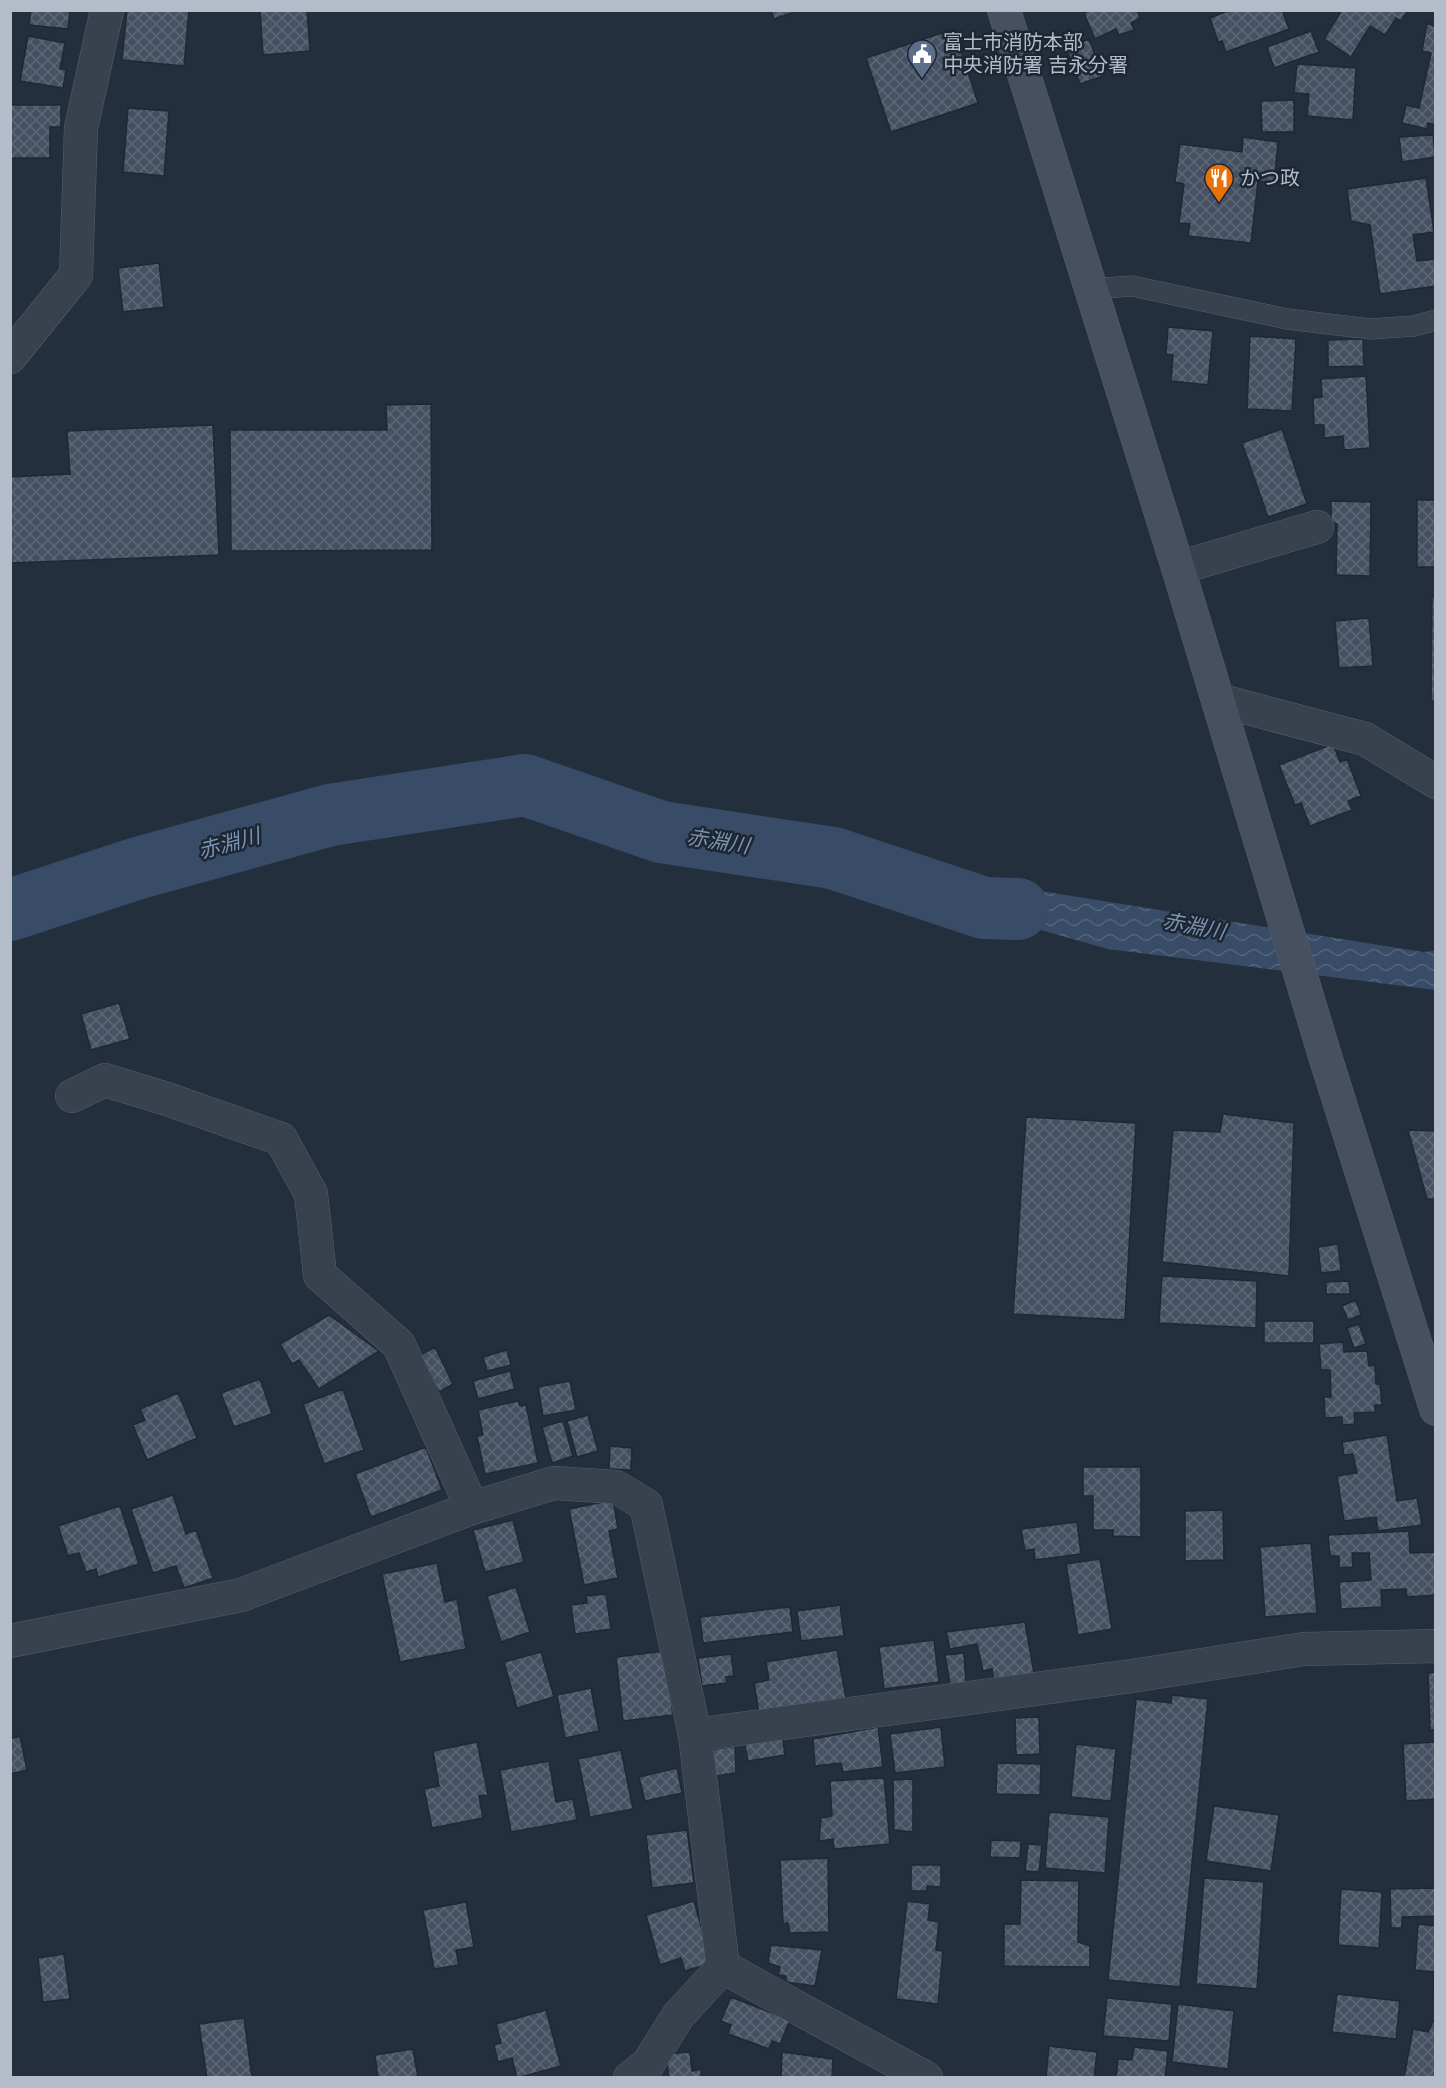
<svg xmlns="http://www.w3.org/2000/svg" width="1446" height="2088" viewBox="0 0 1446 2088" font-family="'Space Grotesk','Noto Sans JP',sans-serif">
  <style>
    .water { fill: url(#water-waves) }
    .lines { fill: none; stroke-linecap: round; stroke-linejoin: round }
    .river { stroke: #394c67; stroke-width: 62 }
    .building { fill: url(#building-cross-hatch); stroke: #1f2835; stroke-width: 1.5 }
    .lane-casing { stroke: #565f6c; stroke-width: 21 }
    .street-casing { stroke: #565f6c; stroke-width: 34 }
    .secondary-casing { stroke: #565f6c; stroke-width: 34 }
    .lane { stroke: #38414e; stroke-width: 20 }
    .street { stroke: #38414e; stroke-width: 33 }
    .secondary { stroke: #465061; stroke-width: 33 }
    .labels { text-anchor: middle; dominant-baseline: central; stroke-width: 5; stroke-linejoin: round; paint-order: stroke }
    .poi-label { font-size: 20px; fill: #b4bcc9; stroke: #1d2633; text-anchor: start }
    .water-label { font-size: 21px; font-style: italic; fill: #7c92b1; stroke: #1d2633 }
  </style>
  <defs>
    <pattern id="water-waves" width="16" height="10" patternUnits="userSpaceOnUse" patternTransform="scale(1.5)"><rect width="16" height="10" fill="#394c67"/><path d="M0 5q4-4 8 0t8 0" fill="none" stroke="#53647b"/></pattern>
    <pattern id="building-cross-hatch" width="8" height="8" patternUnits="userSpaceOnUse" patternTransform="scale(1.5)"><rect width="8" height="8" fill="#455162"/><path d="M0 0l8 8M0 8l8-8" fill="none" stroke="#5d6877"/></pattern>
  </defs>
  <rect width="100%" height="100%" fill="#242f3e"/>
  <path class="water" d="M1028 889 1423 952 1435 951V990L1108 949 909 893Z"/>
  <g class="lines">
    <path class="river" d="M10 910 135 869 330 815 525 785 661 832 833 858 984 908 1018 909"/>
  </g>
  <path class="building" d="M31 10H70L68 29 29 25Z
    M127 10H189L184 66 122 60Z
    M260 10H307L310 51 263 55Z
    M771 10H800L774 19Z
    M1090 10H1137L1140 18 1131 23 1134 30 1119 35 1116 29 1095 39 1084 13Z
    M1230 10H1282L1289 29 1226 52 1222 41 1218 42 1210 18Z
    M1342 10H1408L1401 21 1396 18 1385 35 1370 26 1351 57 1324 39Z
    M1427 23 1436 27V125L1428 123 1427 129 1402 123 1406 105 1419 108 1431 53 1422 51Z
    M954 29 978 103 891 132 866 58Z
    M1311 31 1319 52 1274 68 1267 47Z
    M28 36 65 43 60 69 66 70 63 88 20 81Z
    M1089 39 1103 76 1080 84 1066 48Z
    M1297 64 1356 68 1353 120 1307 116 1309 94 1294 93Z
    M1294 100V132H1262L1261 101Z
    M10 105H61V127H50V158H10Z
    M128 108 169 111 164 176 123 172Z
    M1433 135 1435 157 1402 162 1399 137Z
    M1243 137 1278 142 1274 184 1258 181 1251 243 1188 236 1190 224 1179 223 1184 184 1175 182 1180 144 1242 152Z
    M1426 178 1434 232 1413 235 1417 261 1436 259V286L1380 294 1370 225 1351 221 1347 189Z
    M159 263 164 307 123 312 118 268Z
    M1168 327 1213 331 1208 385 1171 381 1173 355 1166 354Z
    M1250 336 1296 339 1292 411 1247 409Z
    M1363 339 1364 366 1328 367V340Z
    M1366 376 1370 448 1344 450 1343 436 1324 438V425H1314L1313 398 1322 397 1321 379Z
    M431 404 432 550 231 551 230 430H387L386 405Z
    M213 425 219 555 10 563V477L70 474 67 431Z
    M1282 429 1307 504 1268 517 1242 443Z
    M1417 500H1436V567H1417Z
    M1331 501 1371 502 1370 576 1336 575 1337 524 1331 522Z
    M1432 597H1436V701H1431Z
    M1369 618 1373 666 1339 668 1335 621Z
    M1333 744 1340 762 1347 759 1361 796 1348 801 1352 810 1310 826 1301 803 1295 805 1279 765Z
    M119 1003 130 1039 91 1050 81 1014Z
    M1223 1114 1294 1123 1289 1276 1162 1262 1173 1130 1220 1132Z
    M1026 1117 1136 1123 1125 1320 1013 1314Z
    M1408 1130 1436 1131V1199H1427Z
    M1338 1244 1341 1271 1321 1273 1318 1247Z
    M1162 1276 1257 1281 1256 1328 1159 1323Z
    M1349 1281 1350 1294H1326V1282Z
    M1356 1300 1361 1315 1348 1320 1342 1306Z
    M329 1315 379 1351 319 1389 299 1360 292 1364 280 1344Z
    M1264 1321H1314V1343H1264Z
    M1359 1324 1366 1344 1354 1348 1347 1328Z
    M1343 1342 1344 1352 1367 1351 1369 1366 1375 1365 1376 1384H1380L1382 1405H1375V1412L1354 1413 1355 1424 1342 1425V1417L1325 1418 1324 1397H1331L1330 1370H1321L1319 1344Z
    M435 1347 453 1384 439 1392 420 1355Z
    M507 1350 511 1365 487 1371 483 1357Z
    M510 1371 515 1389 478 1399 473 1381Z
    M260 1379 272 1414 234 1427 221 1393Z
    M570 1381 576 1410 543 1416 538 1387Z
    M343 1389 364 1450 324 1464 303 1404Z
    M178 1393 197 1438 147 1460 133 1425 145 1420 140 1409Z
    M518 1401 520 1406 526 1405 538 1463 485 1474 477 1436 483 1435 478 1410Z
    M588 1415 598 1451 577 1457 567 1421Z
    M563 1421 573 1456 552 1463 542 1427Z
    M1387 1435 1397 1501 1417 1498 1422 1525 1378 1531 1376 1517 1344 1521 1337 1476 1357 1473 1353 1454 1344 1455 1342 1442Z
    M610 1446 632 1448 631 1470 609 1469Z
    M426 1447 442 1490 371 1517 355 1474Z
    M1083 1467H1141V1537L1113 1536V1530H1093V1496H1083Z
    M173 1495 186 1534 196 1530 213 1578 184 1588 176 1566 153 1573 131 1509Z
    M613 1500 618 1529 609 1531 618 1578 584 1585 569 1509Z
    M120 1506 139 1564 98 1577 96 1569 86 1572 79 1553 68 1556 58 1526Z
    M1223 1510 1224 1560 1185 1561V1511Z
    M513 1520 524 1562 485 1572 473 1530Z
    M1077 1522 1081 1554 1035 1560 1034 1549 1025 1551 1021 1529Z
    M1409 1531 1410 1553 1435 1552 1436 1595 1407 1597 1406 1589 1381 1590 1382 1607 1341 1609 1339 1582 1371 1580 1369 1553H1352L1353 1567 1339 1568V1556H1330L1328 1535Z
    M1311 1543 1317 1613 1265 1617 1260 1547Z
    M1100 1559 1112 1629 1078 1635 1066 1564Z
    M437 1563 445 1602 457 1599 466 1649 400 1662 382 1574Z
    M516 1587 530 1632 501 1642 487 1596Z
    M606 1594 611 1629 575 1634 571 1605 587 1603 586 1596Z
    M840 1605 844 1636 801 1641 797 1611Z
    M790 1607 793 1632 703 1643 700 1617Z
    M1025 1622 1035 1679 994 1684 992 1669 983 1671 977 1644 950 1649 946 1632Z
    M934 1640 939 1682 884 1689 879 1647Z
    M837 1650 846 1698 759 1713 754 1683 769 1680 766 1662Z
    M665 1651 673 1715 623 1721 616 1657Z
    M541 1652 554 1697 517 1708 504 1662Z
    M964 1653 966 1683 950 1684 945 1655Z
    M731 1654 734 1676 726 1677 727 1683 702 1686 698 1658Z
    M1436 1672V1730H1430L1428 1673Z
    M591 1688 599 1731 565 1738 557 1695Z
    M1172 1695 1208 1699 1180 1987 1108 1980 1136 1699 1171 1703Z
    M1039 1717 1040 1754 1016 1755 1015 1718Z
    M878 1727 883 1767 843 1772 841 1763 815 1766 813 1739Z
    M941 1727 945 1767 895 1773 890 1734Z
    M782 1734 785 1755 748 1761 744 1741Z
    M20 1736 27 1770 10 1774V1739Z
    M477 1742 488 1795 479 1796 483 1818 432 1828 424 1789 439 1786 433 1751Z
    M1436 1742V1799L1406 1801 1403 1744Z
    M1076 1744 1116 1749 1111 1801 1071 1797Z
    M735 1746 736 1773 715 1776 711 1750Z
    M621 1750 633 1809 590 1817 578 1759Z
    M549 1761 556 1802 573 1799 577 1820 511 1832 500 1770Z
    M997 1763 1041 1764 1040 1795 996 1794Z
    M677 1768 682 1793 645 1801 639 1777Z
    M884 1778 890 1844 834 1849 833 1839 819 1841 821 1818 832 1816 830 1781Z
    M913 1779V1832L894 1830 893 1780Z
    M1214 1806 1279 1815 1271 1871 1206 1861Z
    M1049 1812 1109 1817 1105 1873 1045 1868Z
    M687 1830 694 1883 652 1888 646 1835Z
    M991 1840 1021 1841 1020 1858 990 1857Z
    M1028 1844 1042 1845 1039 1872 1025 1871Z
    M828 1858 829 1932 790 1933 788 1923 783 1924 780 1860Z
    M911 1865H941V1887L927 1886V1891H911Z
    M1204 1878 1264 1882 1257 1989 1196 1984Z
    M1021 1880 1079 1881 1078 1942 1090 1946V1967L1004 1966V1924H1020Z
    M1436 1888V1916L1402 1917V1928H1391L1390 1889Z
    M1341 1889 1382 1892 1379 1948 1338 1945Z
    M694 1901 711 1963 685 1971 681 1958 660 1965 646 1915Z
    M907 1901 930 1904 928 1920 939 1922 936 1950 943 1951 938 2004 896 1999Z
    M466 1902 474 1947 456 1950 459 1965 434 1969 423 1910Z
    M1418 1924 1436 1926V1997H1433L1434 1972 1415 1970Z
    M771 1945 822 1950 815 1986 786 1982V1976L778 1975 780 1967 768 1963Z
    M64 1954 70 1999 43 2002 38 1958Z
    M1337 1994 1400 2001 1396 2039 1332 2032Z
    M731 1997 790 2020 780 2044 772 2041 769 2049 728 2034 731 2025 721 2021Z
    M1107 1998 1172 2004 1169 2041 1103 2036Z
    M1178 2004 1234 2011 1228 2069 1172 2062Z
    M546 2010 561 2066 517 2078 512 2058 498 2062 494 2045 501 2043 496 2024Z
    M244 2018 252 2078H207L199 2024Z
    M1433 2022H1436V2078H1404L1413 2029 1428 2032Z
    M1049 2046 1097 2052 1094 2078H1046Z
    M1134 2047 1168 2051 1165 2078H1116L1118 2059 1132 2060Z
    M413 2049 418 2078H378L375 2055Z
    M690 2052 692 2071 701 2069V2078H669L666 2054Z
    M782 2052 833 2059 832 2078H781Z"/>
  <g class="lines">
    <g class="lane-casing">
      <path id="lane" d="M1089 289 1132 286 1287 319 1370 329 1414 326 1436 320"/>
    </g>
    <g class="street-casing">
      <path id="street" d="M10 357 76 275 81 128 107 10
        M1178 568 1317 527
        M1218 700 1365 739 1436 782
        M72 1096 105 1080 167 1099 281 1139 311 1194 320 1275 399 1345 472 1508
        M10 1641 241 1595 472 1508 554 1483 616 1487 646 1505 695 1735 723 1967 678 2016 648 2064 630 2078
        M695 1735 1132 1676 1304 1649 1436 1646
        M723 1967 926 2078"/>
    </g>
    <g class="secondary-casing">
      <path id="secondary" d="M1004 10 1178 568 1325 1056 1436 1409"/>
    </g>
    <use href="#lane" class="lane"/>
    <use href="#street" class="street"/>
    <use href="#secondary" class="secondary"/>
  </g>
  <defs>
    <g id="civic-pin" transform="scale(1.5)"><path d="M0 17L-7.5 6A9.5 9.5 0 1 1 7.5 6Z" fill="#5c6f8a" stroke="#1d2633"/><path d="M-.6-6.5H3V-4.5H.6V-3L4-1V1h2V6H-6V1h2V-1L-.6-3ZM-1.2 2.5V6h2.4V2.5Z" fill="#fff"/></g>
    <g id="restaurant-pin" transform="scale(1.5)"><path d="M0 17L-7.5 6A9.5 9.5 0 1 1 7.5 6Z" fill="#e8710a" stroke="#1d2633"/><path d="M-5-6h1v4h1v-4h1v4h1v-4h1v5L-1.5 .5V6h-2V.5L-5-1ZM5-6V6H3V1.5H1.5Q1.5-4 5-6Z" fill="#fff"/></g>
  </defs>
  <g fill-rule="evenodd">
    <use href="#civic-pin" x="922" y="54"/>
    <use href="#restaurant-pin" x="1219" y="178"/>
  </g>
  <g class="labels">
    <g class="poi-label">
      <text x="943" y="42">富士市消防本部<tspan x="943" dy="23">中央消防署 吉永分署</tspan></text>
      <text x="1240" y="178">かつ政</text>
    </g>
    <g class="water-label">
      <text transform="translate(718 841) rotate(9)">赤淵川</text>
      <text transform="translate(229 843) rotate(-15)">赤淵川</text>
      <text transform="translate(1194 926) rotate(11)">赤淵川</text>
    </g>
  </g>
  <rect width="1446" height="2088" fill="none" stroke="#b4bcc9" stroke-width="24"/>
</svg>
